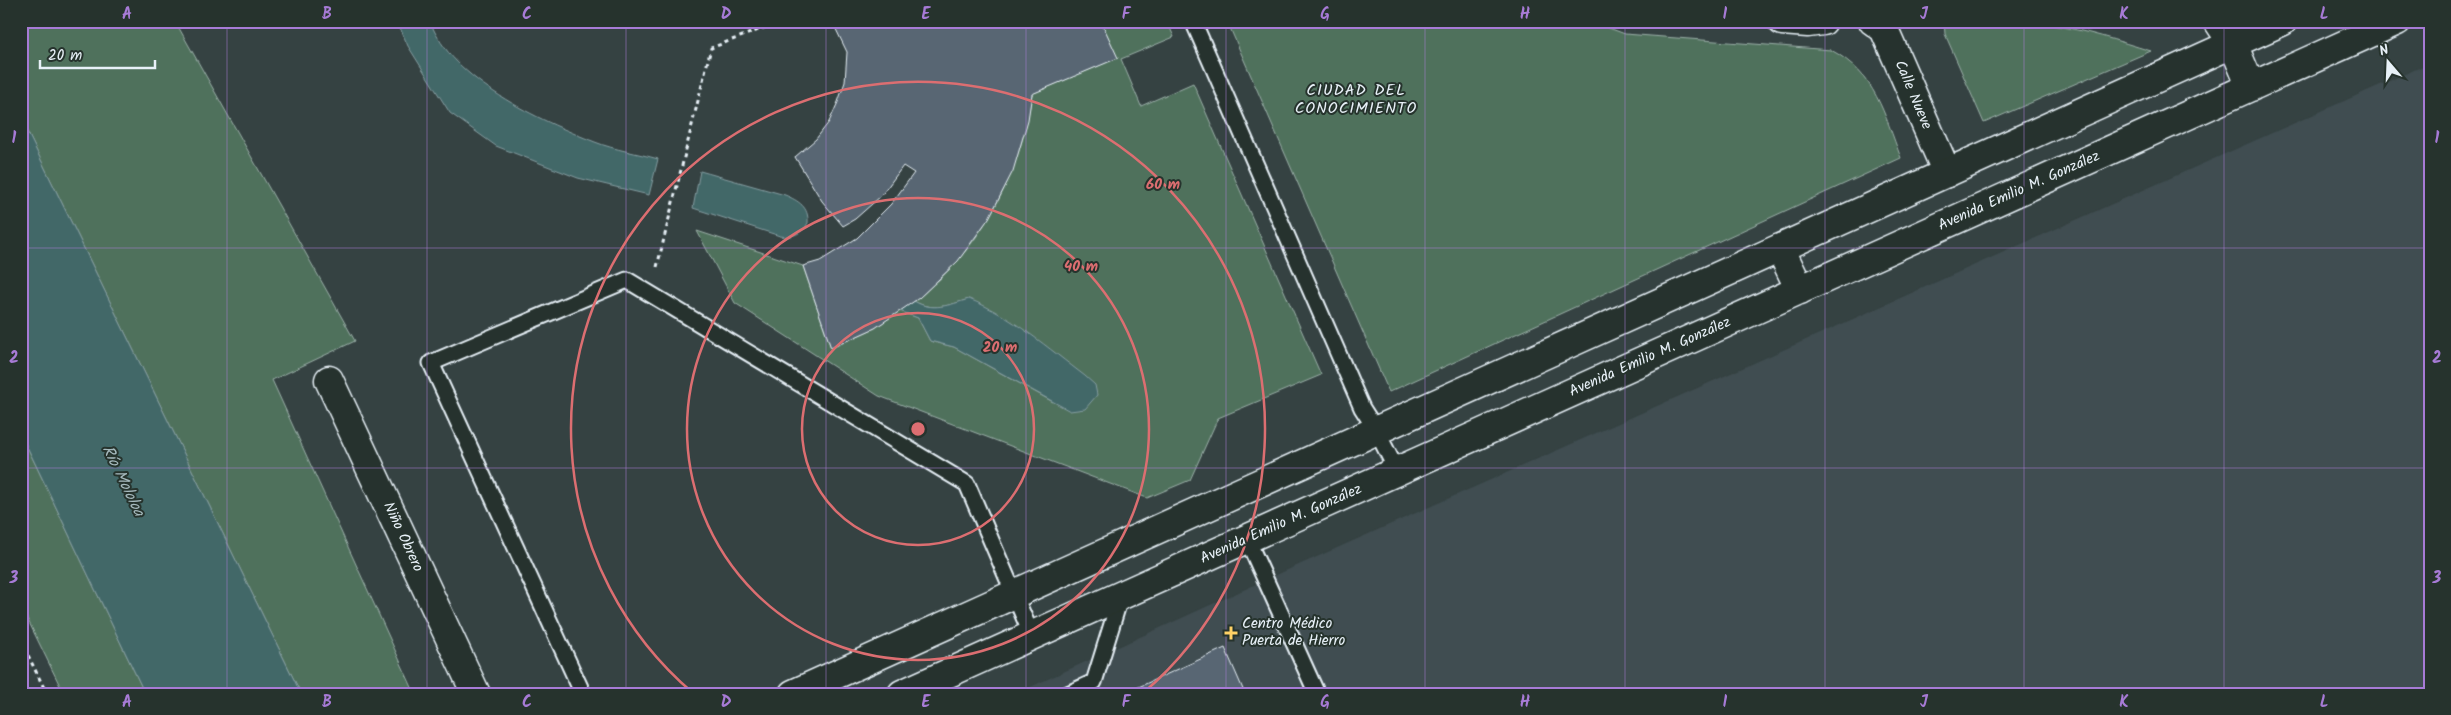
<svg xmlns="http://www.w3.org/2000/svg" width="2451" height="715" viewBox="0 0 2451 715" font-family="Kalam,sans-serif">
  <style>
    .built { fill: #404d51 }
    .green { fill: #50715c; stroke: #9cb1aa }
    .water { fill: #436768; stroke: #859ea2 }
    .building { fill: #596673; stroke: #e8f1f8 }
    .lines { fill: none; stroke-linecap: round; stroke-linejoin: round }
    .service-casing { stroke: #e8f1f8; stroke-width: 19 }
    .minor-casing { stroke: #e8f1f8; stroke-width: 31 }
    .secondary-casing { stroke: #e8f1f8; stroke-width: 31 }
    .path { stroke: #e8f1f8; stroke-width: 3; stroke-dasharray: 4 4; stroke-linecap: butt }
    .service { stroke: #26332d; stroke-width: 15 }
    .minor { stroke: #26332d; stroke-width: 28 }
    .secondary { stroke: #26332d; stroke-width: 28 }
    .grid { fill: none; stroke: #a77bd6; stroke-width: 1; stroke-opacity: 0.55 }
    .ring { fill: none; stroke: #dc6e71; stroke-width: 2.5 }
    .poi-dot { fill: #ffd166; stroke: #26332d; stroke-width: 2 }
    .labels { text-anchor: middle; dominant-baseline: central; stroke-width: 4; stroke-linejoin: round; paint-order: stroke }
    .street-label { font-size: 15px; fill: #e8f1f8; stroke: #26332d }
    .poi-label { font-size: 15px; fill: #e8f1f8; stroke: #26332d; text-anchor: start }
    .neighbourhood-label { font-size: 16px; letter-spacing: 1px; fill: #e8f1f8; stroke: #26332d }
    .water-label { font-size: 16px; font-style: italic; fill: #a6babe; stroke: #26332d }
    .centre { fill: #dc6e71; stroke: #26332d; stroke-width: 2.5 }
    .ring-label { font-size: 15px; text-anchor: middle; font-weight: bold; fill: #dc6e71; stroke: #26332d; stroke-width: 4; stroke-linejoin: round; paint-order: stroke }
    .neatline { fill: none; stroke: #a77bd6; stroke-width: 2 }
    .grid-label { font-size: 16px; text-anchor: middle; font-weight: bold; fill: #a77bd6 }
  </style>
  <rect width="100%" height="100%" fill="#354242"/>
  <filter id="ink" filterUnits="userSpaceOnUse"><feTurbulence type="fractalNoise" baseFrequency=".02" numOctaves="2"/><feDisplacementMap in="SourceGraphic" scale="10" xChannelSelector="R" yChannelSelector="G"/><feConvolveMatrix kernelMatrix="1 2 1 2 8 2 1 2 1" color-interpolation-filters="sRGB"/></filter>
  <g filter="url(#ink)">
    <path class="built" d="M2430 63V694H1015L1283 572Z"/>
    <path class="green" d="M21 21H175L355 341 272 380 415 694H301L21 119Z
      M1101 21H1167L1174 37 1121 59 1141 106 1193 83 1321 375 1218 418 1190 480 1147 498 879 396 735 303 697 231 803 266 831 348 875 328 900 311 918 318 930 341 954 347 1053 402 969 299C950 305 932 312 914 301 924 295 931 286 940 279 991 230 1022 164 1032 94L1117 58Z
      M1227 21H1590L1625 34 1831 50C1876 74 1884 114 1901 158L1389 392Z
      M1944 21C1980 21 2016 19 2051 25 2085 30 2118 41 2151 51L1984 123 1945 34Z
      M21 434 145 694H64L21 606Z"/>
    <path class="water" d="M397 21H430C452 81 539 120 595 142 615 150 638 153 658 159L649 195 578 178 496 146 450 113 408 46Z
      M21 119 301 694H145L21 434Z
      M700 171 785 195C799 201 809 207 808 223 802 234 792 238 780 236L693 208Z
      M969 299C1012 316 1048 348 1085 376L1095 385 1097 395 1085 409 1070 411 954 347 930 341 918 318 900 311 914 301C932 312 949 305 969 299Z"/>
    <path class="building" d="M832 21H1101L1118 58 1032 94 1028 120 1013 171 989 218 958 261 919 298 875 328 831 348 803 266 820 261 857 238 891 204 914 173 903 166 881 196 855 219 843 226 822 201 795 157 816 139 829 122 838 102 845 82 847 52Z
      M1225 648 1245 694H1123Z"/>
    <g class="lines">
      <g class="service-casing">
        <path id="service" d="M1193 21 1362 408 1376 430 1397 471
          M1247 539 1317 694
          M583 694 431 363 627 280 967 484 1032 636
          M1068 694 1094 682 1121 595"/>
      </g>
      <g class="minor-casing">
        <path id="minor" d="M1782 21 1808 23 1823 21
          M1873 21 1884 29 1947 173
          M2218 21 2233 44
          M329 380 476 694"/>
      </g>
      <g class="secondary-casing">
        <path id="secondary" d="M2233 44 2251 87
          M1780 248 1800 290
          M793 694 2283 21
          M902 694 2397 21"/>
      </g>
      <path class="path" d="M657 267 711 48 782 21
        M21 641 47 694"/>
      <use href="#service" class="service"/>
      <use href="#minor" class="minor"/>
      <use href="#secondary" class="secondary"/>
    </g>
  </g>
  <path class="grid" d="M227 21V694M427 21V694M626 21V694M826 21V694M1026 21V694M1226 21V694M1425 21V694M1625 21V694M1825 21V694M2024 21V694M2224 21V694M21 248H2430M21 468H2430"/>
  <g class="ring">
    <circle cx="918" cy="429" r="116"/>
    <circle cx="918" cy="429" r="231"/>
    <path d="M693 693A347 347 0 1 1 1143 693"/>
  </g>
  <path class="poi-dot" d="M1228.5 625.5h5v5h5v5h-5v5h-5v-5h-5v-5h5z"/>
  <g class="labels">
    <g class="street-label">
      <text transform="translate(1913 95) rotate(67)">Calle Nueve</text>
      <text transform="translate(2019 191) rotate(-24)">Avenida Emilio M. González</text>
      <text transform="translate(1650 357) rotate(-24)">Avenida Emilio M. González</text>
      <text transform="translate(1281 524) rotate(-24)">Avenida Emilio M. González</text>
      <text transform="translate(403 537) rotate(65)">Niño Obrero</text>
    </g>
    <g class="poi-label">
      <text x="1242" y="624">Centro Médico<tspan x="1242" dy="17">Puerta de Hierro</tspan></text>
    </g>
    <g class="neighbourhood-label">
      <text x="1356" y="90">CIUDAD DEL<tspan x="1356" dy="18">CONOCIMIENTO</tspan></text>
    </g>
    <g class="water-label">
      <text transform="translate(123 481) rotate(64)">Río Mololoa</text>
    </g>
  </g>
  <circle cx="918" cy="429" r="8" class="centre"/>
  <g class="ring-label">
    <text x="1163" y="189">60 m</text>
    <text x="1081" y="271">40 m</text>
    <text x="1000" y="352">20 m</text>
  </g>
  <rect width="2451" height="715" fill="none" stroke="#26332d" stroke-width="55"/>
  <g transform="translate(2388 62) rotate(341)" stroke="#26332d" stroke-width="4" paint-order="stroke">
  <path d="M0-4L9 19L0 12L-9 19Z" fill="#e8f1f8"/>
  <text y="-8" font-size="14" font-weight="bold" text-anchor="middle" fill="#e8f1f8">N</text>
  </g>
  <path d="M40 60v8h115v-8" fill="none" stroke="#e8f1f8" stroke-width="2.5"/>
  <text x="48" y="60" font-size="15" fill="#e8f1f8" stroke="#26332d" stroke-width="4" paint-order="stroke">20 m</text>
  <rect x="28" y="28" width="2396" height="660" class="neatline"/>
  <g class="grid-label">
    <text x="127" y="19">A</text>
    <text x="327" y="19">B</text>
    <text x="527" y="19">C</text>
    <text x="726" y="19">D</text>
    <text x="926" y="19">E</text>
    <text x="1126" y="19">F</text>
    <text x="1325" y="19">G</text>
    <text x="1525" y="19">H</text>
    <text x="1725" y="19">I</text>
    <text x="1924" y="19">J</text>
    <text x="2124" y="19">K</text>
    <text x="2324" y="19">L</text>
    <text x="14" y="143">1</text>
    <text x="2437" y="143">1</text>
    <text x="14" y="363">2</text>
    <text x="2437" y="363">2</text>
    <text x="14" y="583">3</text>
    <text x="2437" y="583">3</text>
    <text x="127" y="707">A</text>
    <text x="327" y="707">B</text>
    <text x="527" y="707">C</text>
    <text x="726" y="707">D</text>
    <text x="926" y="707">E</text>
    <text x="1126" y="707">F</text>
    <text x="1325" y="707">G</text>
    <text x="1525" y="707">H</text>
    <text x="1725" y="707">I</text>
    <text x="1924" y="707">J</text>
    <text x="2124" y="707">K</text>
    <text x="2324" y="707">L</text>
  </g>
</svg>
